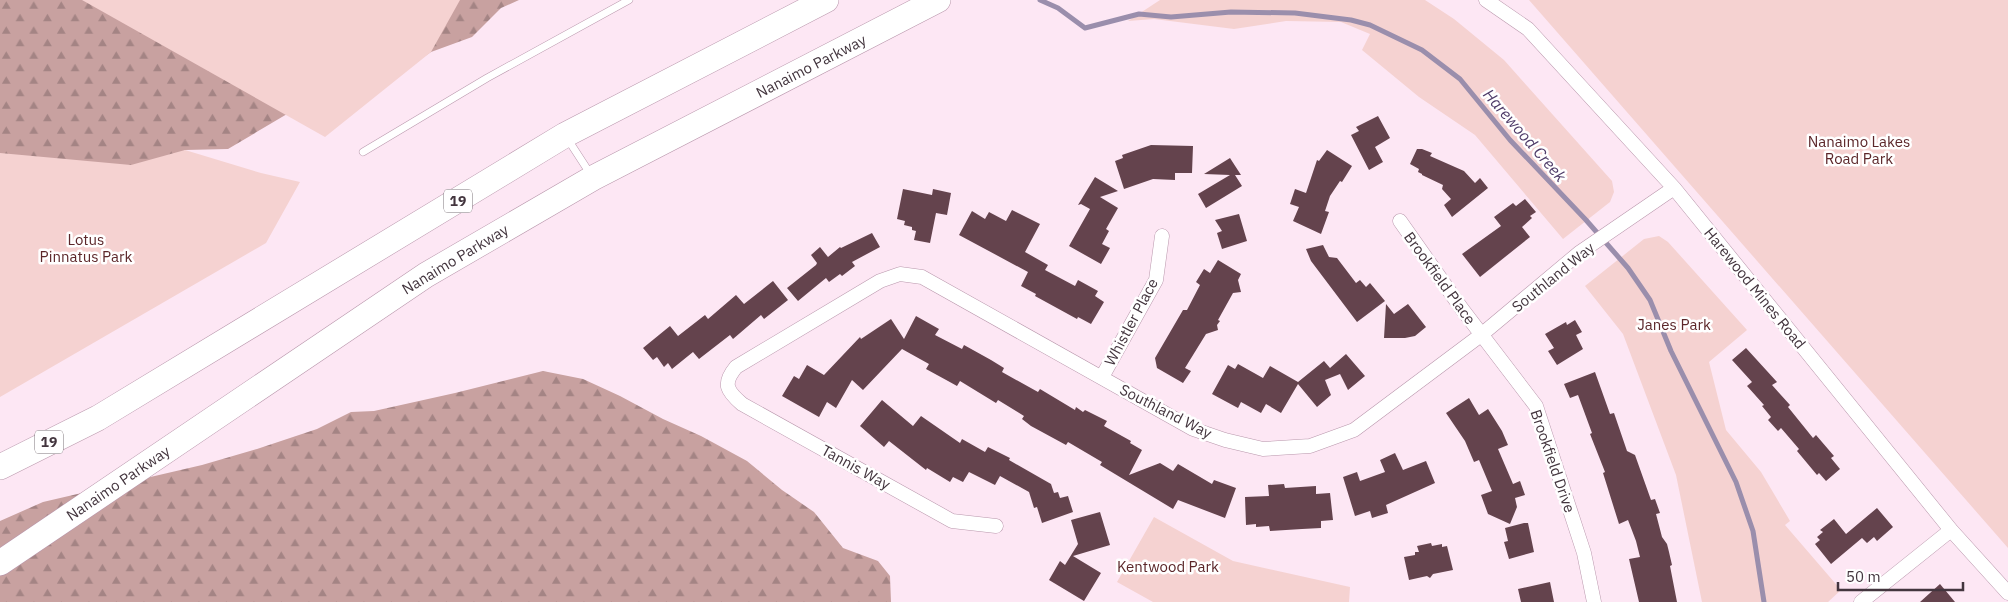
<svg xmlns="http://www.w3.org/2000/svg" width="2008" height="602" viewBox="0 0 2008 602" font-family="'IBM Plex Sans',sans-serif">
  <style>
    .forest { fill: url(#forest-firs) }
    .green { fill: #f5d2d1 }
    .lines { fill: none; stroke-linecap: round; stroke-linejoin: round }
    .stream { stroke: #9a8eac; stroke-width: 5 }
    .building { fill: #64434d }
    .service-casing { stroke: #b997ac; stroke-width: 8 }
    .minor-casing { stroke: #b997ac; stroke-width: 15 }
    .motorway-casing { stroke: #b997ac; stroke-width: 26 }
    .service { stroke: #fff; stroke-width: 7 }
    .minor { stroke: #fff; stroke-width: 14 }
    .motorway { stroke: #fff; stroke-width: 25 }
    .labels { text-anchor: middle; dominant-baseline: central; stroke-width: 5; stroke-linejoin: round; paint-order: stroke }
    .shield { fill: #fff; stroke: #7b7278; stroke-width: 1 }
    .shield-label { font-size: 14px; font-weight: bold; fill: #43353e }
    .street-label { font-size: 15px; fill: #43353e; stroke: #fff }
    .park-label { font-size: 15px; fill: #5c272a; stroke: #fff }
    .water-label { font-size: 16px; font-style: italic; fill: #4e3b68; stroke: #fff }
  </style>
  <defs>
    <pattern id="forest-firs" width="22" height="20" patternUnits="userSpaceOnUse" patternTransform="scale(1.25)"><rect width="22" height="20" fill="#c8a1a0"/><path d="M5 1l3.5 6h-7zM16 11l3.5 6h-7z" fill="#a48484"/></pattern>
  </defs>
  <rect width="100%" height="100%" fill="#fde7f4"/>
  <path class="forest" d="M0 0H519L501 8 472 37 431 52 398 74 304 104 228 149 185 150 173 159 0 189Z
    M543 371 583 379 620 396 663 419 701 436 747 461 782 490 814 512 843 548 878 561 890 576 891 602H0V521L43 502 202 465 257 449 317 429 351 412 374 411 455 393Z"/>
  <path class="green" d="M82 0H460L431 52 325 137Z
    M1160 0H1425L1454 19 1504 60 1612 181 1614 192 1610 202 1563 239 1475 135 1419 97 1362 50 1370 34 1341 22 1286 21 1234 29 1154 19 1128 21Z
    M1529 0H2008V548Z
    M185 150 261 173 300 182 266 243 0 397V153L131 165Z
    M1659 236 1668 242 1747 330 1709 362 1726 430 1761 472 1790 521 1785 525 1841 590 1828 602H1702L1676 475 1623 334 1585 286 1644 239Z
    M1154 517 1233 561 1350 587 1349 602H1153L1117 582Z"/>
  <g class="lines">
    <path class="stream" d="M1040 0 1058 8 1085 28 1139 14 1171 17 1231 12 1295 13 1351 20 1370 25 1422 50 1460 79 1510 140 1586 220 1628 268 1650 300 1671 351 1736 482 1753 531 1764 602"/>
  </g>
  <path class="building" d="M1378 116 1390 138 1375 147 1383 162 1369 170 1351 135 1359 131 1356 127Z
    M1151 145 1193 146 1192 173H1175V180L1153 179 1124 189 1115 161 1123 158 1122 155Z
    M1417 149H1422L1432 153 1430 156 1464 171 1475 183 1480 178 1488 188 1452 217 1444 205 1451 199 1442 189 1443 185 1422 175V174L1418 172 1419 169 1410 164Z
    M1327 150 1352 166 1342 182 1340 181 1330 196 1325 211 1329 212 1321 234 1293 221 1299 207 1290 204 1295 189 1306 193 1317 160 1319 161Z
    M1230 158 1241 175H1235L1242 186 1206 208 1198 194 1230 175 1204 174Z
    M1095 177 1118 191 1100 197 1118 208 1106 229 1109 231 1102 244 1110 248 1101 264 1069 246 1090 209 1081 204 1078 205Z
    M903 189 932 195 933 189 951 193 947 215 936 213 930 243 914 240 916 231 912 230V227L904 225 905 221 897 219Z
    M1525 199 1536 212 1530 216 1532 218 1522 227 1530 237 1480 277 1462 254 1501 226 1494 217 1513 203 1516 206Z
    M1012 210 1040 224 1025 252 1048 265 1045 270 1075 286 1078 280 1098 291 1095 296 1104 302 1091 324 1078 317 1077 319 1035 296 1036 294 1021 286 1028 272 959 235 972 211 985 219 989 212 1006 221Z
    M1239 214 1247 241 1222 249 1217 233 1222 231 1215 220Z
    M872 233 880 247 852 262 855 266 842 276 840 274 829 282 826 278 798 301 787 288 816 265 817 263 811 255 820 247 828 257 840 247 841 248Z
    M1323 245 1329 257 1337 258 1356 283 1360 280 1366 287 1370 283 1385 301 1357 322 1311 261 1306 249Z
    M1218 260 1241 274 1238 280 1241 292 1233 293 1218 320 1220 321 1217 325 1218 330 1206 334 1185 368 1191 371 1183 383 1157 368 1155 358 1183 310H1187L1200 285 1196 282 1204 269 1210 273Z
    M773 281 788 300 764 319 761 315 733 339 730 335 699 359 693 352 672 369 668 363 664 367 657 357 653 360 643 348 670 326 678 336 705 315 708 319 736 295 744 304Z
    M1386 304 1394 314 1408 304 1426 327 1415 336 1405 338H1384Z
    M916 316 939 329 935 335 962 349 964 345 991 360 1004 368 1002 372 1038 392 1040 389 1075 410 1076 407 1083 412 1085 410 1107 421 1104 426 1131 441 1130 443 1142 450 1129 475 1160 463 1173 471 1178 464 1212 484 1214 480 1236 488 1225 518 1178 500 1173 509 1100 465 1102 462 1068 442 1066 445 1031 426 1022 419 1024 416 998 400 996 403 960 381 957 386 948 381 926 369 929 364 902 349 863 390 852 380 836 408 827 402 819 417 782 396 794 376 799 379 807 365 824 375 860 337 861 339 891 319 904 339Z
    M1575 320 1582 332 1576 335 1583 349 1557 365 1548 351 1554 348 1545 334 1566 322 1567 325Z
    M1746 348 1777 382 1772 385 1790 405 1788 407 1813 438 1816 435 1834 456 1831 458 1840 469 1826 481 1819 473 1817 475 1797 451 1799 449 1781 428 1778 431 1768 420 1771 417 1762 406 1764 405 1747 386 1752 382 1732 360Z
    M1346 354 1365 376 1348 390 1340 374 1325 380 1331 395 1317 407 1298 384 1281 413 1266 404 1261 413 1241 402 1238 408 1212 394 1228 365 1235 369 1238 364 1263 378 1270 366 1298 382 1324 361 1330 368Z
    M1595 372 1610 414 1614 413 1627 451 1635 455 1651 500 1655 499 1660 513 1656 514 1662 537 1667 544 1669 552 1672 565 1670 566 1677 602H1639L1629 559 1640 557 1636 541 1628 520 1619 524 1603 473 1605 472 1590 434 1592 433 1578 395 1570 398 1564 384Z
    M1469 398 1479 415 1488 409 1502 431 1508 445 1498 449 1513 484 1520 481 1525 495 1515 498 1517 507 1510 524 1488 514 1481 495 1492 491 1479 460 1474 462 1465 441 1446 413Z
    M882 400 913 426 921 416 960 443 962 439 985 452 988 447 1010 458 1009 460 1051 484 1054 493 1058 492 1060 498 1068 496 1073 512 1042 523 1037 507 1034 508 1029 492 1000 476 995 485 969 472 963 482 953 477 950 482 927 468 926 470 889 441 884 447 860 426Z
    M1395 453 1403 470 1426 461 1435 483 1386 505 1388 513 1372 518 1370 511 1355 516 1343 477 1357 472 1360 481 1385 472 1380 460Z
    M1284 484 1285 488 1316 486V494L1330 493 1333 520 1321 521V528L1302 529 1270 531 1269 526 1256 527V524L1246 525 1245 497 1269 496 1268 485Z
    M1877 508 1893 527 1877 541 1874 537 1867 543 1862 538 1831 564 1815 544 1820 540 1817 537 1823 532 1820 530 1834 519 1846 534Z
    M1100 512 1110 545 1073 556 1101 573 1084 601 1049 580 1060 561 1065 565 1078 544 1071 520Z
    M1524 523H1528L1534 552 1509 559 1504 542 1508 541 1505 528Z
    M1431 543 1432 546 1442 544V547L1447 546 1453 570 1433 574 1430 578 1427 576 1409 580 1404 557 1415 555V552H1419L1417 546Z
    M1550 582 1554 602H1521L1518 589Z
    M1940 584 1955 602H1920Z"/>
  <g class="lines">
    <g class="service-casing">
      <path id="service" d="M567 138 591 175
        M363 152 487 78 629 0"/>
    </g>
    <g class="minor-casing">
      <path id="minor" d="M1486 0 1528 29 1674 188 1951 530 2008 593
        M1400 221 1462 309 1536 406 1584 553 1594 602
        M1102 377 1156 280 1162 236
        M996 526 952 521 742 404C727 391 722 384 736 367L880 281 900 274 922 277 1193 429 1225 440 1263 449 1310 446 1354 430 1481 335 1579 253 1674 188
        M1861 602 1951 530"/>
    </g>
    <g class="motorway-casing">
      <path id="motorway" d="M0 467 98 418 565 135 826 0
        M0 563 426 275 593 178 938 0"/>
    </g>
    <use href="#service" class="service"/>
    <use href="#minor" class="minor"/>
    <use href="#motorway" class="motorway"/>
  </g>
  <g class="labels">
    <g class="shield">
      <rect x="444" y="189.5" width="28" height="23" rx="4"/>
      <rect x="35" y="430.5" width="28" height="23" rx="4"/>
    </g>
    <g class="shield-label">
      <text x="458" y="201">19</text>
      <text x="49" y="442">19</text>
    </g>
    <g class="street-label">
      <text transform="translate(811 66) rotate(-27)">Nanaimo Parkway</text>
      <text transform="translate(455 259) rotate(-31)">Nanaimo Parkway</text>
      <text transform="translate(1553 277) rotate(-39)">Southland Way</text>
      <text transform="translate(1440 278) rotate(54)">Brookfield Place</text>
      <text transform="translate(1755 288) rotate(51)">Harewood Mines Road</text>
      <text transform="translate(1131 322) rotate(-62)">Whistler Place</text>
      <text transform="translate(1166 411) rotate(27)">Southland Way</text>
      <text transform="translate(1553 461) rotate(71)">Brookfield Drive</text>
      <text transform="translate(856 467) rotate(29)">Tannis Way</text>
      <text transform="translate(118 483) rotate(-34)">Nanaimo Parkway</text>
    </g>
    <g class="park-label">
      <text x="1859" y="141">Nanaimo Lakes<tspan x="1859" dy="17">Road Park</tspan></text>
      <text x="86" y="239">Lotus<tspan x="86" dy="17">Pinnatus Park</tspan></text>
      <text x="1674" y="324">Janes Park</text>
      <text x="1168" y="566">Kentwood Park</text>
    </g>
    <g class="water-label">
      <text transform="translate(1525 135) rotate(49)">Harewood Creek</text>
    </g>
  </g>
  <path d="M1838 582v8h125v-8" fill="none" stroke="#43353e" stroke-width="2.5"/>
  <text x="1846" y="582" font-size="15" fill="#43353e" stroke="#ffffff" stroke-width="4" paint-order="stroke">50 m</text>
</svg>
